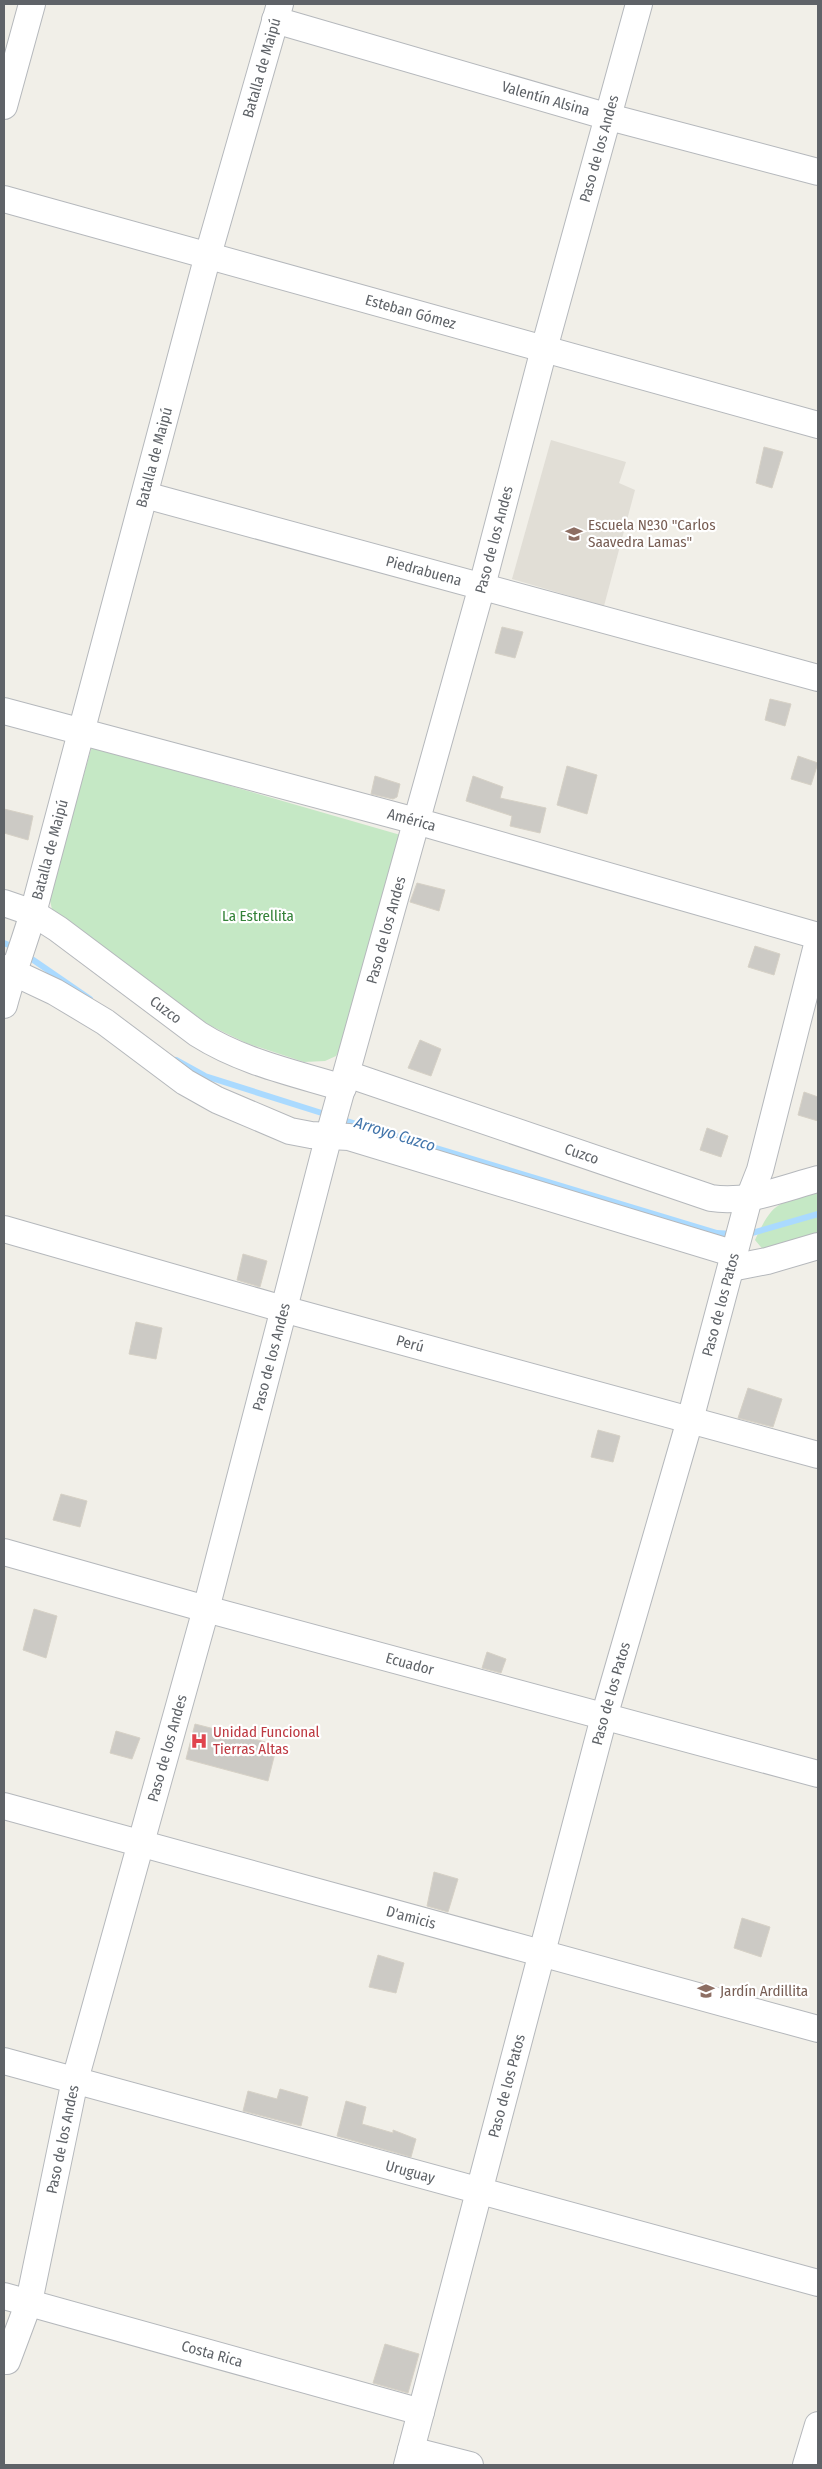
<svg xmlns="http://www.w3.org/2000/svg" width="822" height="2469" viewBox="0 0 822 2469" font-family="'Fira Sans Condensed',sans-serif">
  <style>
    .education { fill: #e1ded6 }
    .green { fill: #c5e8c5 }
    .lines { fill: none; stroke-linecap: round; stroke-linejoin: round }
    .stream { stroke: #aadaff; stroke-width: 6 }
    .building { fill: #cccac5; stroke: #d6d1c6 }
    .minor-casing { stroke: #b5b8bc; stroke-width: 28 }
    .minor { stroke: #fff; stroke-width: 26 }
    .labels { text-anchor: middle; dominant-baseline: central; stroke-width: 4.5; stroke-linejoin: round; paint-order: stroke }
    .street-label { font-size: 15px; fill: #5f6368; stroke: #fff }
    .education-label { font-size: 15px; fill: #785e54; stroke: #fff; text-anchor: start }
    .park-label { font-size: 15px; fill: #348238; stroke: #fff }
    .health-label { font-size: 15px; fill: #be3a42; stroke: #fff; text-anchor: start }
    .water-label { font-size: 16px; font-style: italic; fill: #4174aa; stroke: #fff }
  </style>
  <rect width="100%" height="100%" fill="#f1efe8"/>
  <path class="education" d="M551 440 626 462 619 483 635 490 604 606 512 579Z"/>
  <path class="green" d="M92 746 404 836 347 1036 336 1056 325 1061 304 1062 246 1043 209 1025 53 914 49 896Z
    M818 1193V1237L766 1253 755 1240C774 1200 777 1204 818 1193Z"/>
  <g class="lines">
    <path class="stream" d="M4 943 16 948
      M26 955 90 999
      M176 1060 205 1076 328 1115
      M340 1119 717 1233 733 1234
      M745 1235 818 1214"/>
  </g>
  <path class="building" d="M764 447 783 452 772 488 756 483Z
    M502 627 523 632 515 658 495 653Z
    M770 699 791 704 785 726 765 720Z
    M798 756 818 763 811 785 791 779Z
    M567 766 597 775 587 814 557 805Z
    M375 776 400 784 397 797 393 799 371 794Z
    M473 776 503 787 500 798 546 808 540 833 510 826 512 816 466 801Z
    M4 809 33 816 28 840 4 833Z
    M417 883 445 890 439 911 410 902Z
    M755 946 780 954 774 975 748 967Z
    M420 1040 441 1049 431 1076 408 1068Z
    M804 1092 818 1097V1121L798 1115Z
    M707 1128 728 1136 721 1157 700 1150Z
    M243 1254 267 1261 260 1287 237 1280Z
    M136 1322 162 1328 156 1359 129 1354Z
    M748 1388 782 1399 773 1427 738 1418Z
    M598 1430 620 1436 613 1462 591 1457Z
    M61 1494 87 1501 80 1527 53 1520Z
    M34 1609 57 1616 46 1658 23 1650Z
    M487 1652 506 1659 501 1673 482 1668Z
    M195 1724 277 1745 268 1781 186 1759Z
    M116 1731 140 1738 132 1759 110 1753Z
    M434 1872 458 1879 448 1912 427 1906Z
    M742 1918 770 1927 761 1957 734 1948Z
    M378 1955 404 1963 396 1993 369 1987Z
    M280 2089 308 2097 301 2126 243 2111 248 2091 277 2099Z
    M346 2101 366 2107 362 2124 393 2133V2130L416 2139 411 2157 337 2136Z
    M385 2344 419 2354 408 2393 373 2383Z"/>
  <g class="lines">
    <g class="minor-casing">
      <g id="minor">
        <path id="s1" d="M275 20 609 117 818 172"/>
        <path d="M4 106 32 4"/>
        <path id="s2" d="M4 199 818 425"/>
        <path id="s3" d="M145 495 818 678"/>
        <path id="s4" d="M4 711 416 821 818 936"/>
        <path id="s5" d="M4 903 33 913 58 929 198 1034C242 1062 294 1073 343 1088"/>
        <path d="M4 968 55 992 105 1022 185 1082 217 1100 290 1131 311 1135 349 1137 735 1254"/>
        <path id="s6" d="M4 1005C12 974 24 944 33 913L208 255 280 4"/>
        <path id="s7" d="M347 1074 711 1198C747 1204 784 1188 818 1179"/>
        <path id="s8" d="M4 1229 283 1309 818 1455"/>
        <path d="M731 1268 767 1261 818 1246"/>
        <path id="s9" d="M4 1552 206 1609 818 1774"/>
        <path id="s10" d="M4 1806 818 2029"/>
        <path id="s11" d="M4 2061 818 2283"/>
        <path id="s12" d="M4 2296 421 2412"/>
        <path id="s13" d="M7 2361 29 2302 75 2080 206 1609 329 1135 482 586 544 349 639 4"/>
        <path d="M411 2450 470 2465"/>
        <path id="s14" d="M407 2465 604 1717 690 1420 749 1198 760 1170 818 941"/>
        <path d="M806 2465 818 2425"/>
      </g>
    </g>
    <use href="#minor" class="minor"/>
  </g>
  <defs>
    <g id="school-bare" transform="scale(1.35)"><path d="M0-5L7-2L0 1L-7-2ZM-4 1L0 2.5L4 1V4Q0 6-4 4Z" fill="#8d6e63" stroke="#fff" stroke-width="2.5" paint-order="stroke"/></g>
    <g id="hospital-bare" transform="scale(1.35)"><path d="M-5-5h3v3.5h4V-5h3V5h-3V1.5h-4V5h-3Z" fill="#e0444e" stroke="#fff" stroke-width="2.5" paint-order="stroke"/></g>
  </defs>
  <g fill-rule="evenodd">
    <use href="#school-bare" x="574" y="534"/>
    <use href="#hospital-bare" x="199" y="1741"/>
    <use href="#school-bare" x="706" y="1991"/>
  </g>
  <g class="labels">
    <g class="street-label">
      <text stroke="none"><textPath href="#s6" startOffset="972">Batalla de Maipú</textPath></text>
      <text stroke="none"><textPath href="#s1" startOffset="282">Valentín Alsina</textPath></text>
      <text stroke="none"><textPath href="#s13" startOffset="2291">Paso de los Andes</textPath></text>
      <text stroke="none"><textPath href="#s2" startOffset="422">Esteban Gómez</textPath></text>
      <text stroke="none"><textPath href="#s6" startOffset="568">Batalla de Maipú</textPath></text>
      <text stroke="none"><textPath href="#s13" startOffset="1886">Paso de los Andes</textPath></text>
      <text stroke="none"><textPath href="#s3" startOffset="289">Piedrabuena</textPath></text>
      <text stroke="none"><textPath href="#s4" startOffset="422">América</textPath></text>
      <text stroke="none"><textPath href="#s6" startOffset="162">Batalla de Maipú</textPath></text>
      <text stroke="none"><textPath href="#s13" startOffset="1481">Paso de los Andes</textPath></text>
      <text stroke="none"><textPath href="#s5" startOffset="195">Cuzco</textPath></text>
      <text stroke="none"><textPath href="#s7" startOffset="248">Cuzco</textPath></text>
      <text stroke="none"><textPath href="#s14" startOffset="1202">Paso de los Patos</textPath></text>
      <text stroke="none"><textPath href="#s8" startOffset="422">Perú</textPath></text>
      <text stroke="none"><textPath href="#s13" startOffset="1039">Paso de los Andes</textPath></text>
      <text stroke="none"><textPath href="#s9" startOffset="421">Ecuador</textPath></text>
      <text stroke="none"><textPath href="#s14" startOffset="798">Paso de los Patos</textPath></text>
      <text stroke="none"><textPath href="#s13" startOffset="634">Paso de los Andes</textPath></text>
      <text stroke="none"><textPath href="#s10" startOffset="422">D'amicis</textPath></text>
      <text stroke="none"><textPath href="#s14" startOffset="392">Paso de los Patos</textPath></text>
      <text stroke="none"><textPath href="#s13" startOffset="229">Paso de los Andes</textPath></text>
      <text stroke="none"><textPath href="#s11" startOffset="421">Uruguay</textPath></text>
      <text stroke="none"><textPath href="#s12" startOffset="216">Costa Rica</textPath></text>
    </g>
    <g class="education-label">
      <text x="588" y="525">Escuela Nº30 "Carlos<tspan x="588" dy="17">Saavedra Lamas"</tspan></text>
      <text x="720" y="1991">Jardín Ardillita</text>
    </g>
    <g class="park-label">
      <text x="258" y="916">La Estrellita</text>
    </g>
    <g class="health-label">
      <text x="213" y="1732">Unidad Funcional<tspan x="213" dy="17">Tierras Altas</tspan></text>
    </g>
    <g class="water-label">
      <text transform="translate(395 1134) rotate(17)">Arroyo Cuzco</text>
    </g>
  </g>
  <rect width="822" height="2469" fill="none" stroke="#5f6368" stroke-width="10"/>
</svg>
